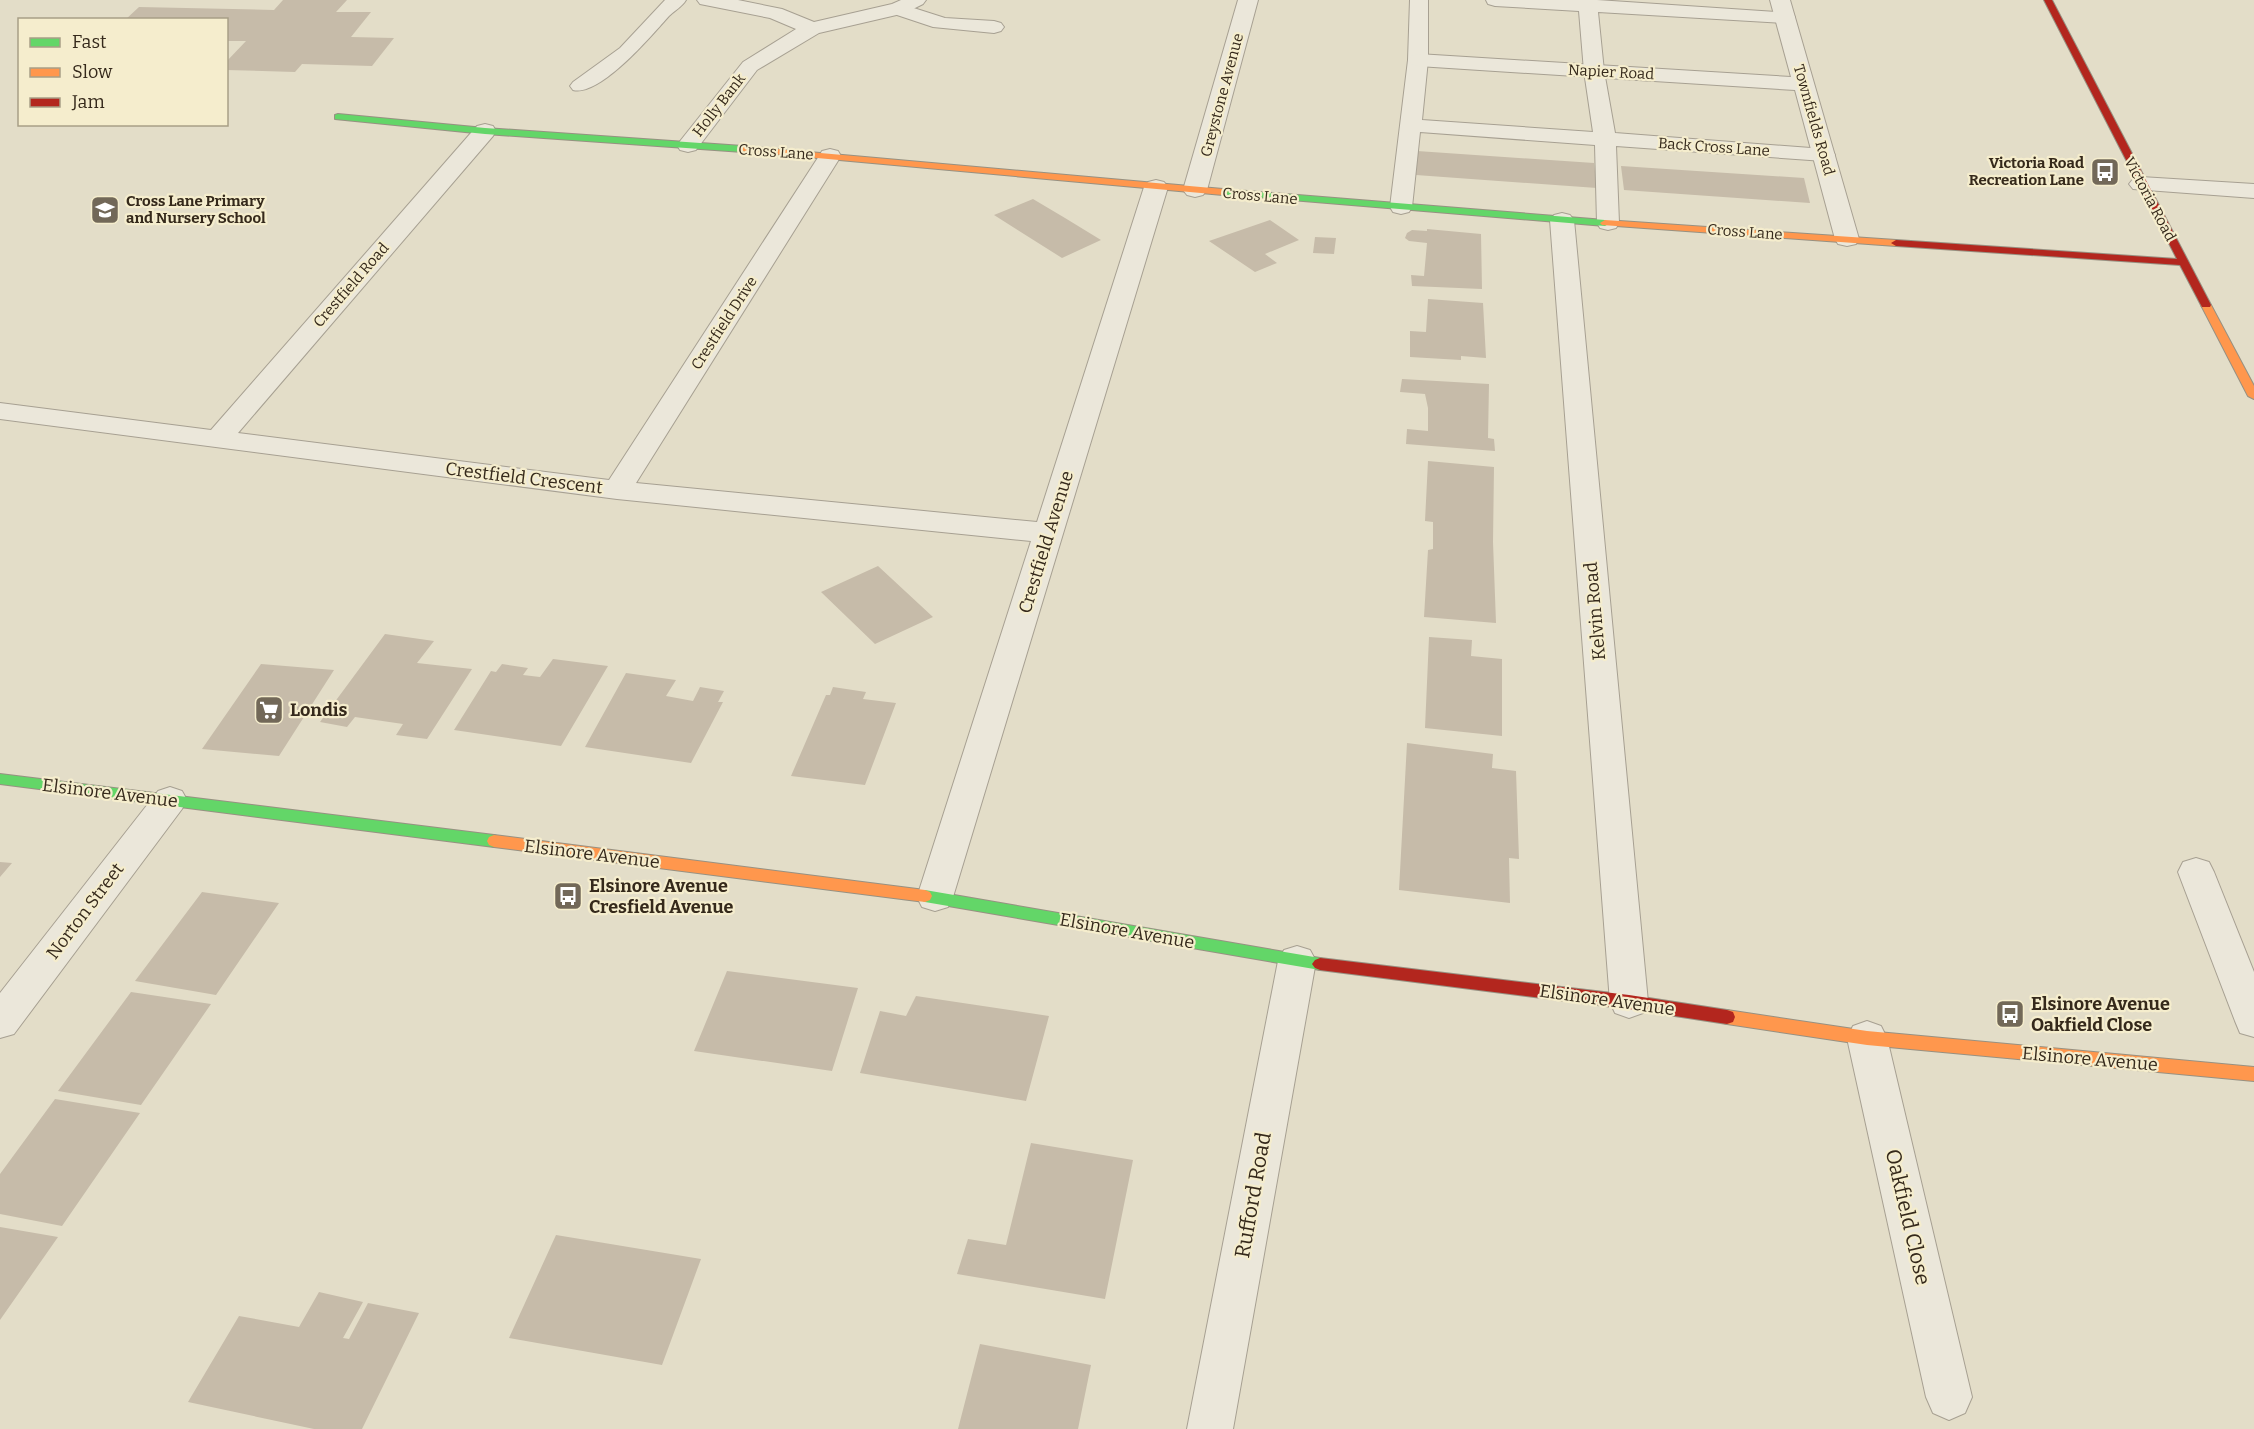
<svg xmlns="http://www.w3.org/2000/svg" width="2254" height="1429" viewBox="0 0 2254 1429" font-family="Bitter,serif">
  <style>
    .building { fill: #c6bba9 }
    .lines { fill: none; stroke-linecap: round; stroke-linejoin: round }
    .lane-casing { stroke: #a7a092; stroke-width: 2 }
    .street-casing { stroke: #a7a092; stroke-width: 2 }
    .fast-casing { stroke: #979182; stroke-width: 2 }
    .slow-casing { stroke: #979182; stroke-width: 2 }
    .jam-casing { stroke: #979182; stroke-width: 2 }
    .lane { fill: #ebe7da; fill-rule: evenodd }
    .street { fill: #ebe7da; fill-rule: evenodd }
    .fast { fill: #63d668; fill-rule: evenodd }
    .slow { fill: #ff974d; fill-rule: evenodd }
    .jam { fill: #b3261e; fill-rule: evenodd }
    .labels { text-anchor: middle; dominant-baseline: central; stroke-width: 4.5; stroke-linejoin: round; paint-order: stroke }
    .far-street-label { font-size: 15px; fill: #35291b; stroke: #f5edcd }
    .far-poi-label { font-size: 15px; font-weight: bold; fill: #35291b; stroke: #f5edcd; text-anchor: end }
    .street-label { font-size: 18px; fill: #35291b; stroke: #f5edcd }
    .poi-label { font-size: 18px; font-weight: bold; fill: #35291b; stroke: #f5edcd; text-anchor: start }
    .near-street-label { font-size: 21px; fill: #35291b; stroke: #f5edcd }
  </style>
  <rect width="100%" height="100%" fill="#e3ddc8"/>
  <path class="building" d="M283 0H347L336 12H371L351 37 394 38 372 66 302 64 295 72 226 70V62L246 41H226V20H125L139 7 274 10Z
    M1417 151 1594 163 1597 188 1416 175Z
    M1621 166 1804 178 1810 203 1624 190Z
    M1033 199 1065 218 1101 240 1062 258 994 215Z
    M1270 220 1299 240 1265 254 1277 263 1255 272 1209 241Z
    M1427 229 1481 234 1482 289 1412 286 1411 275 1424 276 1427 243 1409 241 1405 238 1407 233 1412 230 1427 231Z
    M1315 237 1336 238 1334 254 1313 253Z
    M1428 299 1483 303 1486 358 1461 356V360L1410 357V331L1426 332Z
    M1402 379 1489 384 1488 438 1494 439 1495 451 1406 444 1407 429 1428 431V408L1425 394 1400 392Z
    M1428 461 1494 467 1493 542 1496 623 1424 617 1428 550 1433 549V522L1425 521Z
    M878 566 933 617 875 644 821 592Z
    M385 634 434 641 417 663 472 669 427 739 396 735 403 724 355 717 347 727 320 722Z
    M1429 637 1472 640 1471 656 1502 659V736L1425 728Z
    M553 659 608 666 561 746 454 730 491 671 496 672 502 664 528 668 523 675 540 677Z
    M261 664 334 670 279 756 202 749Z
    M626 673 676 680 666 696 693 701 700 687 724 691 718 702H723L691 763 585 747Z
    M833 687 866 692 863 699 896 703 865 785 791 776 826 695H830Z
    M1407 743 1493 754 1492 768 1516 771 1519 859 1509 858 1510 903 1399 890Z
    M0 862 12 863 0 877Z
    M202 892 279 903 216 995 135 981Z
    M727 971 858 988 832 1071 694 1051Z
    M131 992 211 1004 141 1105 58 1091Z
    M916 996 1049 1016 1026 1101 860 1073 880 1011 906 1016Z
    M55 1099 140 1113 62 1226 0 1214V1174Z
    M1031 1143 1133 1160 1105 1299 957 1274 968 1239 1006 1245Z
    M0 1227 58 1237 0 1320Z
    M556 1235 701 1259 662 1365 509 1338Z
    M319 1292 363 1302 343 1338 349 1339 368 1303 419 1313 362 1429H314L188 1402 239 1316 299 1327Z
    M980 1344 1091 1365 1078 1429H958Z"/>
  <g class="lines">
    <g class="lane-casing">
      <path id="lane" d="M665 0H686C682 7 675 10 669 16 652 35 600 97 573 90L570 86 573 82 620 48Z
        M1410 0H1428V60L1422 120 1593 132 1584 71 1579 11 1495 6 1488 4 1486 0H1597L1792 13 1795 17 1792 21 1785 23 1598 12 1604 71 1615 133 1824 149 1832 150 1835 155 1832 160 1824 161 1616 146 1619 223 1616 228 1608 230 1600 228 1597 223 1595 145 1420 132 1412 207 1409 212 1401 214 1393 212 1390 207 1408 60Z
        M898 3 945 18 994 21 1001 23 1004 27 1001 31 994 33 933 27 891 13 889 9 891 5Z"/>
    </g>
    <g class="street-casing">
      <path id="street" d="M697 0H738L782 9 814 22 892 4 901 0H926L923 4 905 13 819 33 757 70 696 150 688 152 680 150 677 145 743 62 796 29 770 18 700 4Z
        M1238 0H1258L1207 190 1203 195 1195 197 1187 195 1183 190Z
        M1770 0H1790L1859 239 1856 244 1847 246 1838 244 1835 239 1795 90 1418 66 1411 64 1408 60 1411 56 1418 54 1791 77Z
        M485 124 493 126 496 131 493 136 238 433 609 480 819 156 822 151 830 149 838 151 841 156 636 483 1037 522 1144 187 1148 182 1156 180 1164 182 1168 187 953 897 948 907 935 911 922 907 917 897 1031 541 617 499 0 419V403L211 430 477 126Z
        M2141 177 2254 184V198L2133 189 2129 184 2133 179Z
        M1562 213 1570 215 1574 220 1648 1002 1643 1013 1629 1018 1615 1013 1610 1002 1550 220 1554 215Z
        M170 787 182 791 187 800 182 809 14 1034 0 1038V993L158 791Z
        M2196 858 2209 862 2214 872 2254 972V1037L2240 1033 2235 1021 2178 872 2183 862Z
        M1297 946 1310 950 1316 961 1233 1429H1187L1278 961 1284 950Z
        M1867 1021 1881 1026 1887 1038 1972 1397 1965 1413 1949 1420 1933 1413 1926 1397 1847 1038 1853 1026Z"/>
    </g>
    <g class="fast-casing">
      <path id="fast" d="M338 114 485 128 743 146 748 149 743 152 485 134 335 119V115Z
        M1223 189 1605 220 1610 223 1605 226 1220 194 1218 192Z
        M0 774 494 835 499 837 501 841 499 845 494 847 0 784Z
        M925 890 1320 958 1325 960 1328 964 1325 968 1320 970 925 902 920 900 918 896 920 892Z"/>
    </g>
    <g class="slow-casing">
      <path id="slow" d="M743 146 1223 189 1228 192 1223 195 740 151 738 149Z
        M1605 220 1896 240 1901 243 1896 246 1602 225 1600 223Z
        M2206 302 2211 305 2254 386V399L2248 396 2201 305Z
        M494 835 925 890 930 892 932 896 930 900 925 902 494 847 489 845 487 841 489 837Z
        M1727 1010 1867 1031 2254 1067V1081L1867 1045 1727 1024 1721 1022 1719 1017 1721 1012Z"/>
    </g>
    <g class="jam-casing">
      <path id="jam" d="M2044 0H2052L2211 305 2210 307H2202L2180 265 1896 246 1891 243 1896 240 2177 259Z
        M1320 958 1629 995 1727 1010 1733 1012 1735 1017 1733 1022 1727 1024 1629 1009 1320 970 1315 968 1312 964 1315 960Z"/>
    </g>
    <use href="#lane" class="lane"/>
    <use href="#street" class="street"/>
    <use href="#fast" class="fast"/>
    <use href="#slow" class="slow"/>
    <use href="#jam" class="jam"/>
  </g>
  <defs>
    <g id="bus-square" transform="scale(1.5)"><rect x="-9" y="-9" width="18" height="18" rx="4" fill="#726858" stroke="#f5edcd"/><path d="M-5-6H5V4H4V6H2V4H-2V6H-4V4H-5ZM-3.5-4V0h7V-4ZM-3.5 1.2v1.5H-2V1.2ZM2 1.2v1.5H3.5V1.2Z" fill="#fff"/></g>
    <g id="school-square" transform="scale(1.5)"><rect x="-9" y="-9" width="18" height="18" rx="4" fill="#726858" stroke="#f5edcd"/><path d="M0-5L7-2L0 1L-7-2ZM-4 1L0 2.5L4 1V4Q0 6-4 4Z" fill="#fff"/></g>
    <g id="supermarket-square" transform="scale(1.5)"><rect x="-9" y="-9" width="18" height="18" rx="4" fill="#726858" stroke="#f5edcd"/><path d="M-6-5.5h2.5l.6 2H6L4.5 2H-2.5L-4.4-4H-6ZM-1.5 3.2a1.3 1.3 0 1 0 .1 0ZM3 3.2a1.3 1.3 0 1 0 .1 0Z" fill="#fff"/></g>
  </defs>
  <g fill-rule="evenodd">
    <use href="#bus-square" x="2105" y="172"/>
    <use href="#school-square" x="105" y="210"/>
    <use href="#supermarket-square" x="269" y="710"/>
    <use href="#bus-square" x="568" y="896"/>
    <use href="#bus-square" x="2010" y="1014"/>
  </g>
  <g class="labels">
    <g class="far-street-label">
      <text transform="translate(1611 72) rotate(3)">Napier Road</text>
      <text transform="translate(1222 95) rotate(-75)">Greystone Avenue</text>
      <text transform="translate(719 105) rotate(-52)">Holly Bank</text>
      <text transform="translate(1814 120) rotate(74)">Townfields Road</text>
      <text transform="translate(1714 147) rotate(4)">Back Cross Lane</text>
      <text transform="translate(776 152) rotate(4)">Cross Lane</text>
      <text transform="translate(1260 196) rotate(5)">Cross Lane</text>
      <text transform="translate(2150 199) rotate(62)">Victoria Road</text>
      <text transform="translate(1745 232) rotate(4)">Cross Lane</text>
      <text transform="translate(351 285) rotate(-49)">Crestfield Road</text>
      <text transform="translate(724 323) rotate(-57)">Crestfield Drive</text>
    </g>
    <g class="far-poi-label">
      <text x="2084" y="163">Victoria Road<tspan x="2084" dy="17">Recreation Lane</tspan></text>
      <text x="126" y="201" text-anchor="start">Cross Lane Primary<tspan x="126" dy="17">and Nursery School</tspan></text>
    </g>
    <g class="street-label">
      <text transform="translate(524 478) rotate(7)">Crestfield Crescent</text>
      <text transform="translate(1046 542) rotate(-73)">Crestfield Avenue</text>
      <text transform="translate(1595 611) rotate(-95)">Kelvin Road</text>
      <text transform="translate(110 793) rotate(7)">Elsinore Avenue</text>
      <text transform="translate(592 854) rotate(7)">Elsinore Avenue</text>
      <text transform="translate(85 911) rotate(-53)">Norton Street</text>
      <text transform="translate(1127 931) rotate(10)">Elsinore Avenue</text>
      <text transform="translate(1607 1000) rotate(8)">Elsinore Avenue</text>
      <text transform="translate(2090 1059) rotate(5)">Elsinore Avenue</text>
    </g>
    <g class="poi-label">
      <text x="290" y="710">Londis</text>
      <text x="589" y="886">Elsinore Avenue<tspan x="589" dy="21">Cresfield Avenue</tspan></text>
      <text x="2031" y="1004">Elsinore Avenue<tspan x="2031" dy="21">Oakfield Close</tspan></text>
    </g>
    <g class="near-street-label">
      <text transform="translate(1253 1195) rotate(-80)">Rufford Road</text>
      <text transform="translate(1908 1217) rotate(77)">Oakfield Close</text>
    </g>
  </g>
  <rect x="18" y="18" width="210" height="108" fill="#f5edcd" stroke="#a89f86" stroke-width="1.5"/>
  <rect x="30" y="38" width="30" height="9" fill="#63d668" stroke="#a89f86" stroke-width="1.5"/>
  <text x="72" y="48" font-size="18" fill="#35291b">Fast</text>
  <rect x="30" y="68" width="30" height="9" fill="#ff974d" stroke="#a89f86" stroke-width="1.5"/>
  <text x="72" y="78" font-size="18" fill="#35291b">Slow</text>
  <rect x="30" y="98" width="30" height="9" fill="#b3261e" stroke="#a89f86" stroke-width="1.5"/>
  <text x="72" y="108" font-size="18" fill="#35291b">Jam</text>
</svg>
